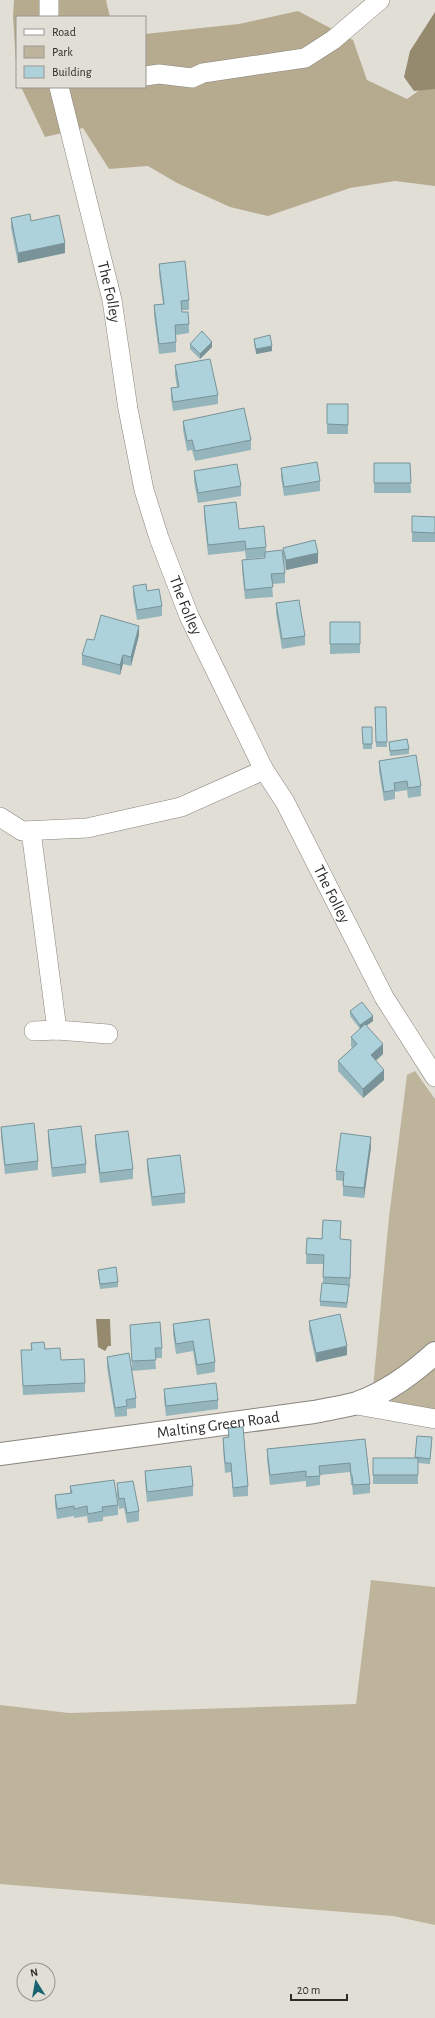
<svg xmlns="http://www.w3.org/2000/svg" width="435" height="2018" viewBox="0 0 435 2018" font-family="'Alegreya Sans',sans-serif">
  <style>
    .green { fill: #beb49b }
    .forest { fill: #b7ab8f }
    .water { fill: #95896e }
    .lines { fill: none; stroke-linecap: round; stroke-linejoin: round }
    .minor-casing { stroke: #89857e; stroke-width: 20 }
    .tertiary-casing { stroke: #89857e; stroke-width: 24 }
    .minor { stroke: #fff; stroke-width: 19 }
    .tertiary { stroke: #fff; stroke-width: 22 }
    .wall { fill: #95b5bc }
    .shaded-wall { fill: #799399 }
    .building { fill: #add2db; stroke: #799399 }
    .labels { text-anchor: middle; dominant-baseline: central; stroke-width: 4; stroke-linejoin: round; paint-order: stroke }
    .street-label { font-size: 16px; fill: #2d2c29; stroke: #e1ded6 }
  </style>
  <rect width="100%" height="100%" fill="#e1ded6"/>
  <path class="green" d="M415 1071 435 1099V1344L373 1388 389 1217 407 1075Z
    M435 1366V1410L395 1404 390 1399 416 1384Z
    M371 1580 435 1587V1925L393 1916 0 1884V1705L69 1713 356 1704Z"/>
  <path class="forest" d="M14 0H106L110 17H17V80L13 16Z
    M298 11 353 40 367 80 407 99 435 79V186L395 181 350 188 268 216 230 207 177 183 148 166 109 169 83 128 45 137 21 87H145V34L239 24Z"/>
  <path class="water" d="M435 12V89L414 91 404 77 410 51Z
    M96 1319H110L111 1346H108L105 1351 98 1347Z"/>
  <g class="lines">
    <g class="minor-casing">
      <g id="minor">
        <path d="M49 17V0"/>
        <path d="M145 76 159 74 192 78 203 73 305 58 333 40 380 0"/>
        <path id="s1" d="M59 87 112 300 128 409 144 490 159 538 189 616 264 770 285 802 384 997 435 1077"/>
        <path d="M0 817 22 831 87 828 181 807 264 770"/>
        <path d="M31 831 57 1030"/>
        <path d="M34 1031 57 1030 108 1034"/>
        <path d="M351 1404 435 1419"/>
      </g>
    </g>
    <g class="tertiary-casing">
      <g id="tertiary">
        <path id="s2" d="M0 1454 314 1412C328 1409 343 1407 357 1403 386 1393 413 1373 435 1353"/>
      </g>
    </g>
    <use href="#minor" class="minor"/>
    <use href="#tertiary" class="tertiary"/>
  </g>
  <path class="wall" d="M11 218 31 221 65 253 18 263 11 228Z
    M159 264 189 300V310H182V312L189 324V333L176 335V352L159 354 154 315V305L163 304 159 274Z
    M254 339 272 351 256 354 254 344Z
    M190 344 212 347 200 359 190 349Z
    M175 365 218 395V404L173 411 171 398V388L177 387 175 375Z
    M327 404H348V434H327Z
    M183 421 251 440V450L195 461 192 450 187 451 183 430Z
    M374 463H410L411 493H374Z
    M281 468 320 481V491L284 496 281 477Z
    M194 471 241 486V496L198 503 194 481Z
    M204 506 266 547V552L285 573V583L272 584 273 597 245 599 242 570V560L265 558V557L246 559 245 551 208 555 204 516Z
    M412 516 435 517V542H412Z
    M283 548 318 563 286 570 283 557Z
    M133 586 147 591 162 606V616L137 620 133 596Z
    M276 603 305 636V645L282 649 276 613Z
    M330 622H360V653L330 654Z
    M139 635 131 666 123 664 120 675 82 665V655L94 640Z
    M375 707H386L387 747H376Z
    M362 727H372V749H363Z
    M389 742 409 749V754L390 756Z
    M379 761 421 786V796L408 798 407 790 395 792V799L384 801 379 771Z
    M350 1011 373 1021 366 1026 383 1054 375 1061 384 1080 363 1098 338 1071V1061L352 1048 351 1046V1037L360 1029 350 1016Z
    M1 1127 38 1161V1170L5 1174 1 1137Z
    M48 1130 86 1164V1173L52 1177 48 1140Z
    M95 1135 133 1169V1179L100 1183 95 1145Z
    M371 1147 364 1198 343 1196V1181L336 1180V1171Z
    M147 1159 185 1193V1203L152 1206 147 1169Z
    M307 1238 340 1239 351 1249 350 1287H349L347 1308 320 1306V1301L323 1283V1264H306Z
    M98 1270 118 1282V1287L100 1289 98 1275Z
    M209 1319 215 1362V1372L197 1375 193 1351 176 1354 173 1334V1324Z
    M309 1321 347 1355 316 1362 309 1330Z
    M130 1325 162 1348V1358H155L156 1369 132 1371Z
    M31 1343 45 1349 61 1360 85 1383V1392L23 1395 21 1350H31Z
    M107 1357 136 1398V1408L127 1409V1416L115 1417 107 1367Z
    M164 1389 218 1400V1409L166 1416 164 1399Z
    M228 1428 248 1486V1496L233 1497 231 1472 225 1473 223 1448V1438L228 1437Z
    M417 1436 432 1442 430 1464 418 1463V1484H373V1458H415Z
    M365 1439 370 1484V1493L353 1495 352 1485H351L350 1472 320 1475V1485L306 1487V1481L270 1485 267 1459V1449Z
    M145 1471 193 1486V1496L147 1502 145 1481Z
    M117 1483 139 1511V1521L127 1523 124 1508 119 1509 117 1493Z
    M70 1486 118 1505V1515L103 1517V1521L88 1523 87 1516 74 1518V1516L57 1519 55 1505V1495L70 1493Z"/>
  <path class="shaded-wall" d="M65 243V253L18 263V253Z
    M212 342V347L200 359V354Z
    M272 346V351L256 354V349Z
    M318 553V563L286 570V560Z
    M139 626V635L131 666V657Z
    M123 655V664L120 675V665Z
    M373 1016V1021L360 1030V1025Z
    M383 1044V1054L371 1065V1055Z
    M384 1070V1080L363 1098V1089Z
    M371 1137V1147L364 1198V1188Z
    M347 1346V1355L316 1362V1353Z"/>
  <path class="building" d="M30 214 31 221 59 215 65 243 18 253 11 218Z
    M185 261 189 300 181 301 182 312H188L189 324 175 325 176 342 159 344 154 305 164 304 159 264Z
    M202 331 212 342 200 354 190 344Z
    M270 335 272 346 256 349 254 339Z
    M210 359 218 395 173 402 171 388 179 387 175 365Z
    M327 404H348V425L327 424Z
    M244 408 251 440 195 451 192 440 187 441 183 421Z
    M317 462 320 481 284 487 281 468Z
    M374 463H410L411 483H374Z
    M237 464 241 486 198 493 194 471Z
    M236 502 239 529 264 526 266 547 246 549 245 541 208 545 204 506Z
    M412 516 435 517V533L412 532Z
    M315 540 318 553 286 560 283 548Z
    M282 550 285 573 271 574 273 587 245 590 242 560 265 558V552Z
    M146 584 147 591 159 589 162 606 137 610 133 586Z
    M299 600 305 636 282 639 276 603Z
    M101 615 139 626 131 657 123 655 120 665 82 655 87 639 94 640Z
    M330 622H360V644H330Z
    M375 707H386L387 742H376Z
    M362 727H372V744H363Z
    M407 739 409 749 390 751 389 742Z
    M416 755 421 786 408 788 407 781 394 783 395 790 384 792 379 761Z
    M362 1002 373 1016 360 1025 350 1011Z
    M365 1024 383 1044 371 1055 384 1070 363 1089 338 1061 357 1044 351 1037Z
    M34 1123 38 1161 5 1165 1 1127Z
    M81 1126 86 1164 52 1168 48 1130Z
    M128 1131 133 1169 100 1173 95 1135Z
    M341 1133 371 1137 364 1188 343 1186 344 1172 336 1171Z
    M180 1155 185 1193 152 1197 147 1159Z
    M323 1220 341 1221 340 1239 351 1240 350 1278 323 1277 324 1255 306 1254 307 1238 322 1239Z
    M116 1267 118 1282 100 1284 98 1270Z
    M322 1283 349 1285 347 1303 320 1301Z
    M340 1314 347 1346 316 1353 309 1321Z
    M209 1319 215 1362 197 1365 193 1341 176 1344 173 1324Z
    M160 1322 162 1348H155L156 1360 132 1361 130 1325Z
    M44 1342 45 1349 60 1348 61 1360 84 1359 85 1383 23 1386 21 1350H32L31 1343Z
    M129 1353 136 1398 126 1400 127 1406 115 1408 107 1357Z
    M216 1383 218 1400 166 1406 164 1389Z
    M243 1427 248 1486 233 1488 231 1463H225L223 1438 229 1437 228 1428Z
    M417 1436 432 1437 430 1459 415 1457Z
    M365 1439 370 1484 353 1485 352 1475H351L350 1463 319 1466 320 1476 306 1477V1471L270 1475 267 1449Z
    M373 1458H418V1475H373Z
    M191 1466 193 1486 147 1492 145 1471Z
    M114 1480 118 1505 102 1507 103 1511 88 1514 87 1506 74 1509V1506L57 1509 55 1495 72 1493 70 1486Z
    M133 1481 139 1511 127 1513 124 1498 119 1499 117 1483Z"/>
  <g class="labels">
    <g class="street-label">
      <text stroke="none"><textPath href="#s1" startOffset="211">The Folley</textPath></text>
      <text stroke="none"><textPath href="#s1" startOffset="535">The Folley</textPath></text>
      <text stroke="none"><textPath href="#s1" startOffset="859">The Folley</textPath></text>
      <text stroke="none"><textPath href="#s2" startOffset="220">Malting Green Road</textPath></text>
    </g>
  </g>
  <rect x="16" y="16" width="130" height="72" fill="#e1ded6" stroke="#999791"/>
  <rect x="24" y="29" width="20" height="6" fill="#ffffff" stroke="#999791"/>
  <text x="52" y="36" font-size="12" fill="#2d2c29">Road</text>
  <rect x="24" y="46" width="20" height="12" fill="#beb49b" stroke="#999791"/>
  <text x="52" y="56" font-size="12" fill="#2d2c29">Park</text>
  <rect x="24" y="66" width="20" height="12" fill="#add2db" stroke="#999791"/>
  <text x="52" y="76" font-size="12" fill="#2d2c29">Building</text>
  <g transform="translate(36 1982) rotate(349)"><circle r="19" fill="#e1ded6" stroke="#999791"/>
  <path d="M0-3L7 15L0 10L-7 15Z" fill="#196270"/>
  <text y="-6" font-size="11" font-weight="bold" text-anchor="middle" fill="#2d2c29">N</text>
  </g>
  <path d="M291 1994v6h56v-6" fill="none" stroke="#2d2c29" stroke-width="2"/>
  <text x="297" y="1994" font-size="12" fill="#2d2c29" stroke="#e1ded6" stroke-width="3" paint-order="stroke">20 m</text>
</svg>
